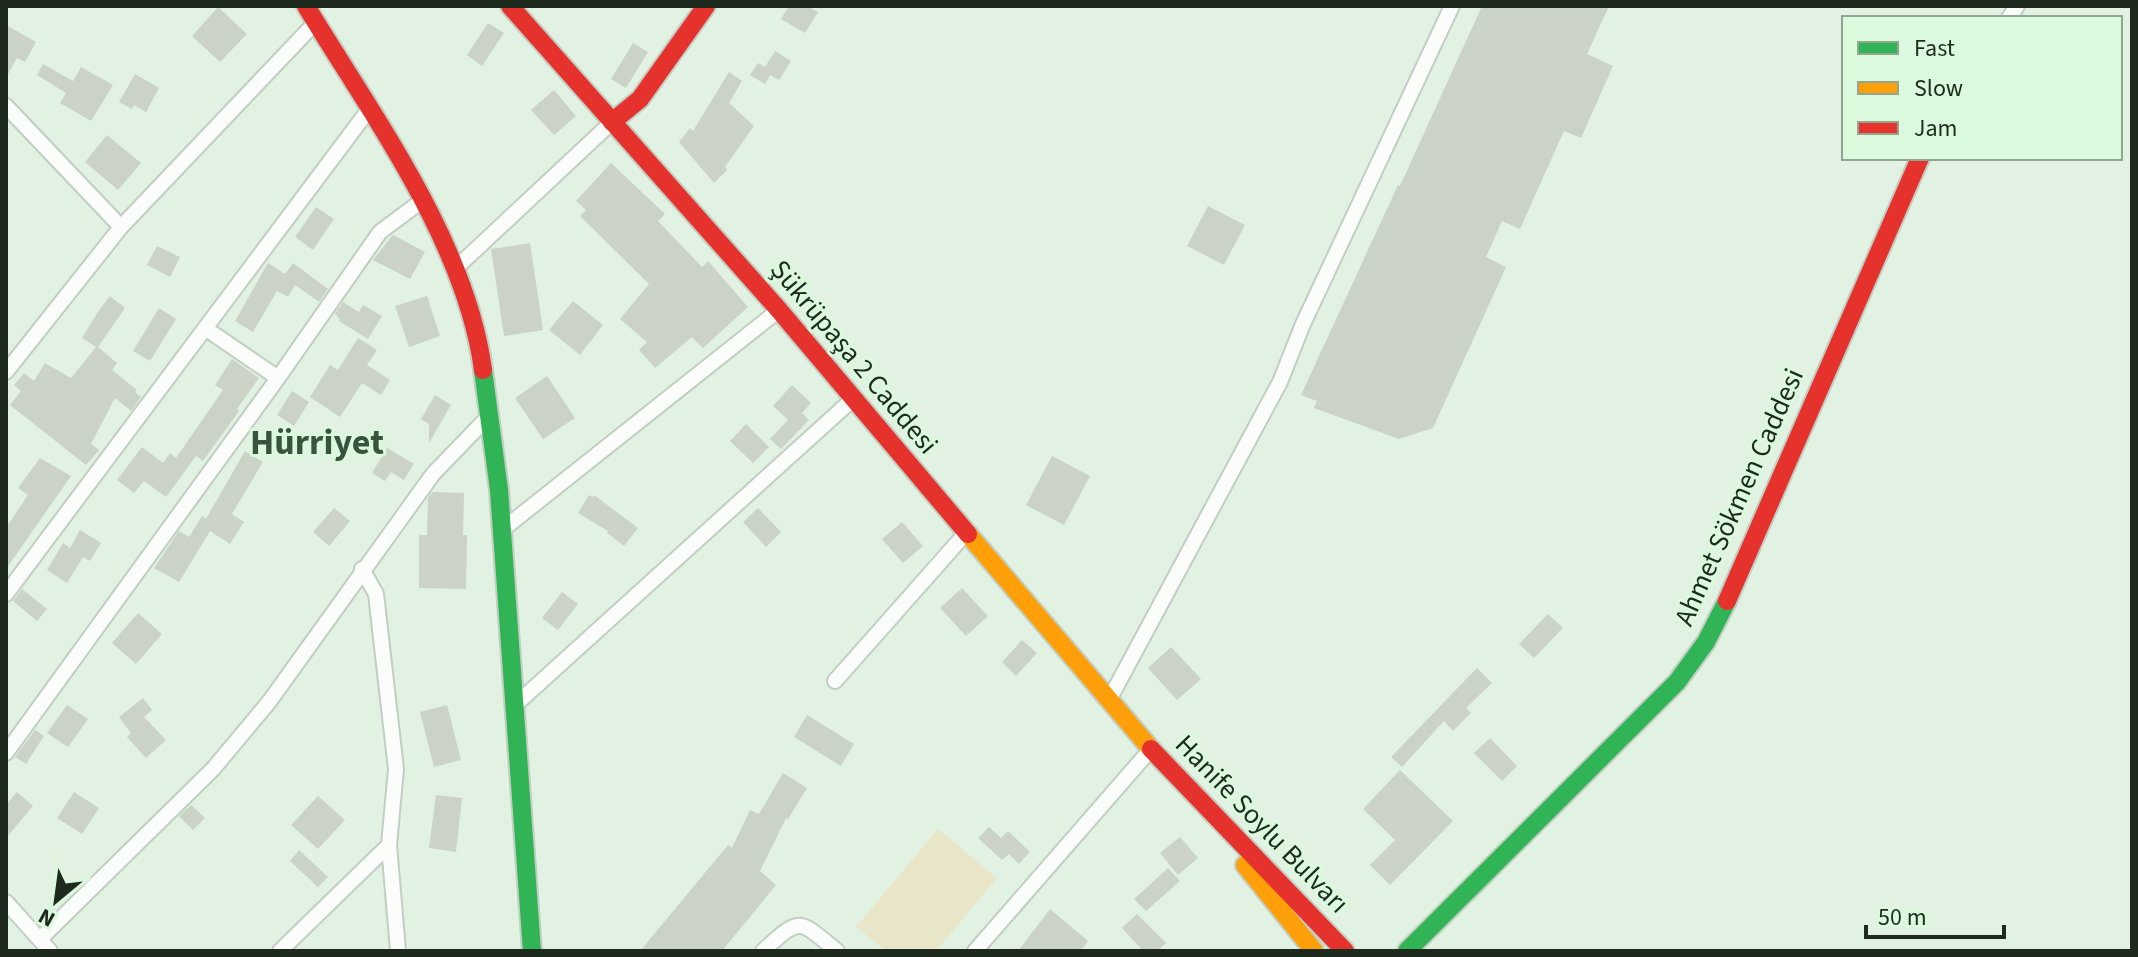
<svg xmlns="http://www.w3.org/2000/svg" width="2138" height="957" viewBox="0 0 2138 957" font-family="'Source Sans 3',sans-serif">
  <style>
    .pitch { fill: #e8e5c9 }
    .building { fill: #cad3c5 }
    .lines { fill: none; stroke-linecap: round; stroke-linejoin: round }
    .street-casing { stroke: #c2cec3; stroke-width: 18 }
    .fast-casing { stroke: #c2cec3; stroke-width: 22 }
    .slow-casing { stroke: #c2cec3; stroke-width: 22 }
    .jam-casing { stroke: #c2cec3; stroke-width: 22 }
    .street { stroke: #fbfdfb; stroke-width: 14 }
    .fast { stroke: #30b455; stroke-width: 18 }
    .slow { stroke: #ff9f0a; stroke-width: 18 }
    .jam { stroke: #e5322d; stroke-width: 18 }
    .labels { text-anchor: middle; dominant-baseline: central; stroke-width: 6; stroke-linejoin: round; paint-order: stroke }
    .street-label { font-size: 28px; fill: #1f2a1f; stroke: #dbf9dc }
    .district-label { font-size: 36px; font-weight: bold; fill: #3a533c; stroke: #dbf9dc }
  </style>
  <rect width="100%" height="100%" fill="#e2f2e2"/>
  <path class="pitch" d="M938 829 997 878 936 951H886L856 927Z"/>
  <path class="building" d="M789 6H807L818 12 805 33 781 19Z
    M1482 6H1609L1587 54 1613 66 1581 138 1564 131 1520 229 1502 221 1486 257 1506 267 1433 428 1399 439 1314 408 1317 401 1301 395 1398 185 1400 186Z
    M218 7 247 34 220 62 192 36Z
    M488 23 504 33 482 66 467 55Z
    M6 25 36 42 25 62 17 58 6 78Z
    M633 43 648 52 626 88 611 79Z
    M775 51 791 61 779 80 770 75 765 84 750 75 758 63 765 67Z
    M43 64 73 81 81 67 113 85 91 121 60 103 66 93 37 75Z
    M729 72 742 81 729 103 754 126 725 167 727 170 714 183 679 142 690 128 693 131Z
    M135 74 159 88 146 112 134 105 132 109 119 102Z
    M554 90 576 116 554 135 531 110Z
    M107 135 141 163 118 190 85 162Z
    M611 163 665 214 658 221 702 267 708 261 748 307 703 348 692 337 655 368 639 350 647 342 620 319 649 284 580 216 586 210 576 201Z
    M1208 206 1245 225 1224 265 1187 246Z
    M316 207 334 219 313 250 295 237Z
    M393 235 425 252 410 279 373 260Z
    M530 243 543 330 504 336 491 249Z
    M157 246 180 257 170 277 147 265Z
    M268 263 285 274 293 263 328 289 319 302 295 285 288 297 277 291 253 332 235 321Z
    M110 296 125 308 98 347 117 363 112 370 137 390 135 392 141 397 131 411 115 398 91 444 99 450 86 465 10 405 21 391 14 385 24 373 34 381 45 363 71 378 96 347 82 338 97 313Z
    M427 296 440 336 409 347 395 306Z
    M573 301 603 325 580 355 549 330Z
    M343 302 359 312 363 305 382 316 368 339 339 321 340 319 335 314Z
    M159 308 176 319 150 361 133 351Z
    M358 338 377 350 367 365 390 380 381 395 362 383 340 417 310 397 330 365 338 370Z
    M232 359 259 378 237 409 239 411 203 461 196 456 166 497 144 481 134 493 117 480 142 447 163 463 170 453 176 458 223 390 215 385Z
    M547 376 575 418 543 439 515 398Z
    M792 385 811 403 802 413 809 420 781 449 770 439 788 420 773 406Z
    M292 391 309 402 294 426 277 415Z
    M435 395 451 405 429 443V424L421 419Z
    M746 424 769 447 753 463 730 441Z
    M387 448 414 464 404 480 391 472 385 481 372 473Z
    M245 451 263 462 232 514 244 522 230 544 210 531 179 582 154 568 179 531 189 537 202 516 206 519Z
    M1052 456 1090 476 1064 525 1026 505Z
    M40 458 71 476 6 569V528L28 495 18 488Z
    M432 492 464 493 463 535H467L466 589 419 588V535H427L428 498Z
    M589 495 593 497 594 495 638 528 624 546 607 533 608 531 578 513Z
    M334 508 350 521 329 546 313 532Z
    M758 508 781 532 766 547 743 522Z
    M902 522 923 546 903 563 882 539Z
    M80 530 101 543 90 561 83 557 67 583 47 570 63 543 70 548Z
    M962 588 988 616 966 636 940 608Z
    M22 589 47 609 37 621 13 601Z
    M562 592 578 604 558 630 542 618Z
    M138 613 162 634 136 664 112 643Z
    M1548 614 1563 628 1534 658 1519 644Z
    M1022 640 1037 653 1016 676 1002 662Z
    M1171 647 1201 679 1177 700 1148 668Z
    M1477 668 1492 683 1466 708 1471 713 1453 731 1444 721 1402 767 1391 757Z
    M143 698 152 710 144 717 166 740 146 758 127 737 131 733 119 717Z
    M67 705 88 719 68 747 47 733Z
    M447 705 461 760 434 767 420 712Z
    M807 715 854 744 841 766 794 737Z
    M35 730 44 736 26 764 15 757Z
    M1490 738 1517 766 1502 781 1474 753Z
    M1400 770 1453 821 1390 885 1370 865 1395 840 1363 809Z
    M783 773 807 788 788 819 786 818 760 871 776 885 722 951H640L728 845 732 848 750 810 759 814Z
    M17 792 33 806 6 838V805Z
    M74 792 99 808 82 834 57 818Z
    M436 795 462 798 456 852 429 848Z
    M318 796 345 820 318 849 291 825Z
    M191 805 205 818 193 830 179 816Z
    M989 827 1001 838 1008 831 1030 852 1019 864 1009 854 1002 860 978 838Z
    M1180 837 1198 858 1178 875 1160 853Z
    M299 850 328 877 318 887 290 861Z
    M1168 868 1180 881 1146 911 1134 899Z
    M1050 909 1088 941 1080 951H1018Z
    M1137 914 1166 943 1157 951H1143L1122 928Z"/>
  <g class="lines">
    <g class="street-casing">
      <path id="street" d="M2009 18 2017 6
        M6 106 121 227
        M456 268 612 122
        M205 328 278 378
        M6 372 121 227 316 22
        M502 530 779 310
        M362 569 376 594 396 769 389 845 398 951
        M6 594 370 108
        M835 681 966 533
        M1109 700 1280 382 1303 324 1452 6
        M514 706 853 399
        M6 753 278 378 380 232 423 200
        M6 902 50 951
        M41 938 213 769 269 702 433 474 489 416
        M280 951 389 845
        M763 951C801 916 798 919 837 951
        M975 951 1151 749"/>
    </g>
    <g class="fast-casing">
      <path id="fast" d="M483 370 499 490 532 951
        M1407 951 1677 682 1706 642 1727 601"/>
    </g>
    <g class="slow-casing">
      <path id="slow" d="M968 534 1151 749
        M1245 865 1314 951"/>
    </g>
    <g class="jam-casing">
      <path id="jam" d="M306 6C372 115 466 242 483 370
        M510 6 779 310 968 534
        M612 122 640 99 706 6
        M1727 601 1920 158
        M1151 749 1345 951"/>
    </g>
    <use href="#street" class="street"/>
    <use href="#fast" class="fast"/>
    <use href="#slow" class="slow"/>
    <use href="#jam" class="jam"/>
  </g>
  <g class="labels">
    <g class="street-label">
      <text transform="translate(854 357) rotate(50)">Şükrüpaşa 2 Caddesi</text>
      <text transform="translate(1739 497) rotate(-66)">Ahmet Sökmen Caddesi</text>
      <text transform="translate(1262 824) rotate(46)">Hanife Soylu Bulvarı</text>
    </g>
    <g class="district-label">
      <text x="317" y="442">Hürriyet</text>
    </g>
  </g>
  <rect width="2138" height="957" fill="none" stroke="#1f2a1f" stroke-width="16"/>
  <rect x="1842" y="16" width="280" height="144" fill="#dbf9dc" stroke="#90a690" stroke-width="2"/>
  <rect x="1858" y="42" width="40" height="12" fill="#30b455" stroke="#90a690" stroke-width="2"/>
  <text x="1914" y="56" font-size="24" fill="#1f2a1f">Fast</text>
  <rect x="1858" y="82" width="40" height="12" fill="#ff9f0a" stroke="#90a690" stroke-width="2"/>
  <text x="1914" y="96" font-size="24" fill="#1f2a1f">Slow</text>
  <rect x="1858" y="122" width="40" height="12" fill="#e5322d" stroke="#90a690" stroke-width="2"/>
  <text x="1914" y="136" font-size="24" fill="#1f2a1f">Jam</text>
  <g transform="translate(56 901) rotate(209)" stroke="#dbf9dc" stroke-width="6" paint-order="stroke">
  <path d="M0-6L14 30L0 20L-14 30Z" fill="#1f2a1f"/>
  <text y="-12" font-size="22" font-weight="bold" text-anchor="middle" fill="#1f2a1f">N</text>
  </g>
  <path d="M1866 925v12h138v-12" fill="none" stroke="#1f2a1f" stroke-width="4"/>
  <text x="1878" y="925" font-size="24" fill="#1f2a1f" stroke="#dbf9dc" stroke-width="6" paint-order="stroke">50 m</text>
</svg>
